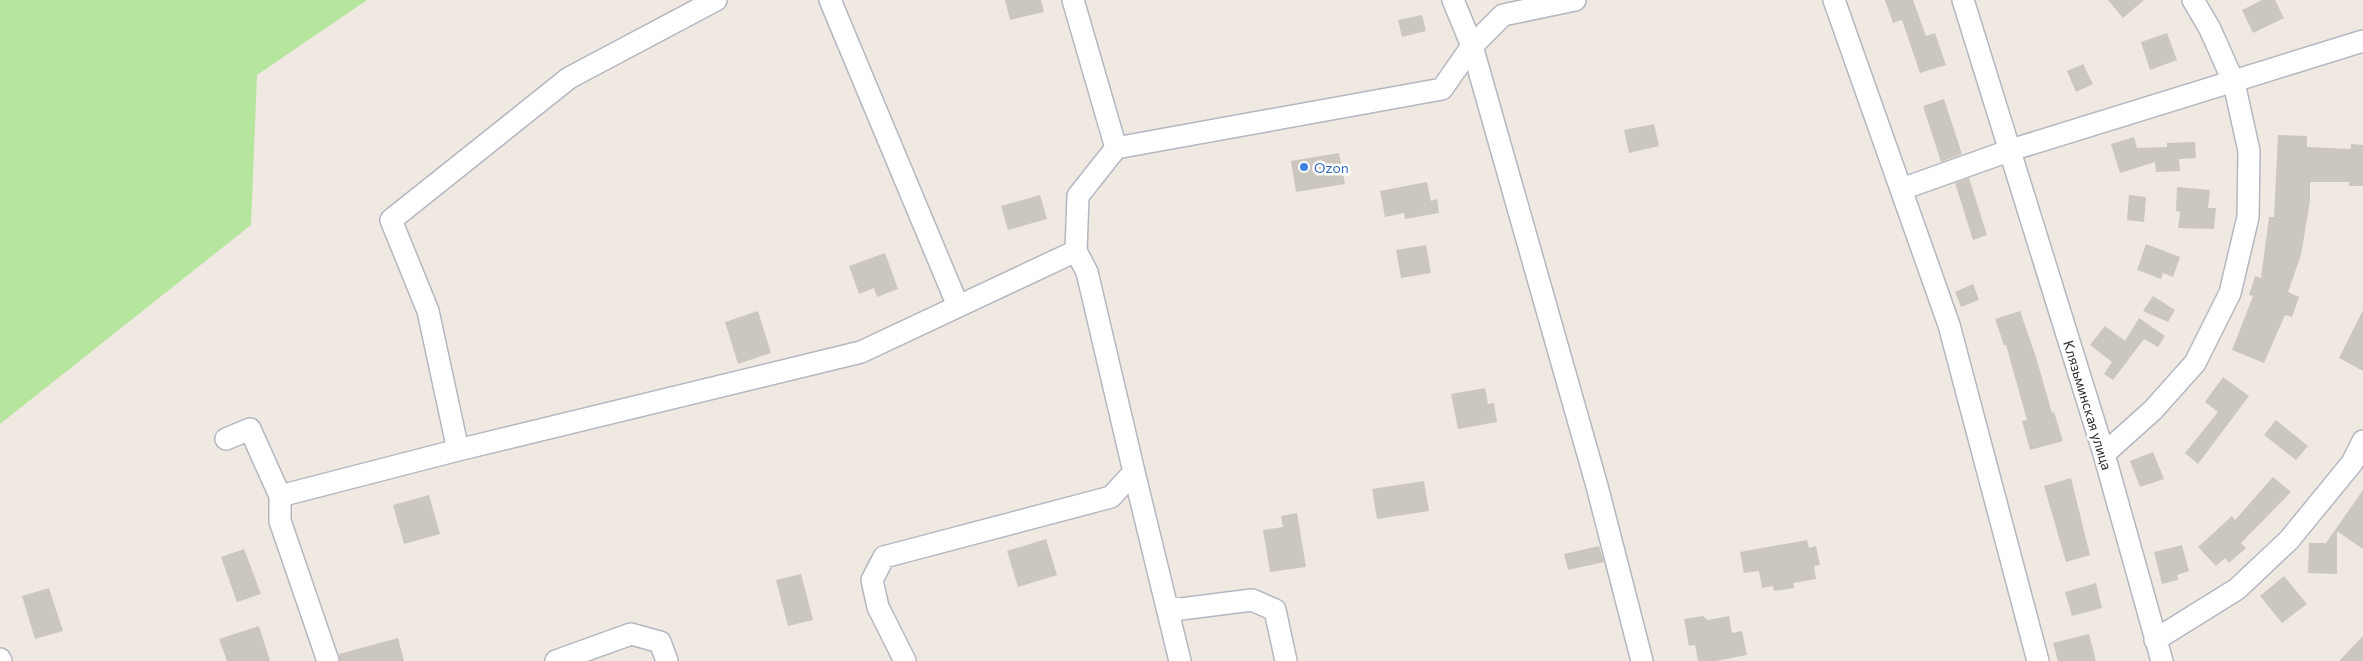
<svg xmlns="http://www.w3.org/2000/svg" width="2363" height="661" viewBox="0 0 2363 661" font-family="Commissioner,sans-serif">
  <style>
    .green { fill: #b6e59e }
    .building { fill: #cbc7bf }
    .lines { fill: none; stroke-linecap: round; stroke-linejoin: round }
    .minor-casing { stroke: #b4b7c1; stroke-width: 24 }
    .minor { stroke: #fff; stroke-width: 21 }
    .shop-dot { fill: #3f7fe0; stroke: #fff; stroke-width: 2 }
    .labels { text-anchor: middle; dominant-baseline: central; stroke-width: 5; stroke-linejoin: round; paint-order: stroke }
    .shop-label { font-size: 14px; fill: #366cbe; stroke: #fff; text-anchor: start }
    .street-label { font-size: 14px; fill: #2e2e2e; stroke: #fff }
  </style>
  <rect width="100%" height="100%" fill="#efe9e1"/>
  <path class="green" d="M0 0H367L257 75 251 225 0 424Z"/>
  <path class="building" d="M1005 0H1041L1044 12 1010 20Z
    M1885 0H1913L1926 36 1935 33 1946 65 1920 73 1902 20 1893 23Z
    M2108 0H2144L2123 18Z
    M2262 0H2275L2284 18 2253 33 2242 10Z
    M1422 15 1426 31 1402 37 1398 20Z
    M2167 33 2177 60 2150 70 2141 42Z
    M2083 64 2093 84 2076 92 2067 71Z
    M1944 99 1962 154 1941 162 1923 106Z
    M1654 124 1659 146 1629 153 1624 130Z
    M2278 135 2307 136V147L2351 149V144L2363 145V186H2349V182H2310V201L2301 255 2288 292 2299 297 2292 317 2285 315 2264 363 2232 350 2253 296 2249 295 2255 276 2261 278 2269 217H2274Z
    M2134 137 2137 148 2167 147V143L2195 142 2196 158 2179 159 2180 171 2156 172 2155 162 2120 173 2111 144Z
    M1339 153 1345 184 1296 192 1291 161Z
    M1969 178 1987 235 1973 240 1955 183Z
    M1427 182 1431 201 1437 199 1439 213 1405 219 1404 213 1385 217 1380 191Z
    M2177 187 2210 190 2208 208H2216L2214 229 2178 228 2180 212 2176 211Z
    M1040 195 1047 219 1008 230 1001 206Z
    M2129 195 2146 197 2144 222 2127 220Z
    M2146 244 2180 257 2173 277 2163 273 2161 279 2137 270Z
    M1426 245 1431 273 1401 278 1396 250Z
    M885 253 898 289 877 297 874 288 859 294 849 266Z
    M1973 284 1979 300 1961 307 1955 292Z
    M2153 296 2175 310 2168 322 2143 311Z
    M2363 310V371L2339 358Z
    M758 311 771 353 738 364 725 322Z
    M2020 311 2036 357 2052 413 2054 412 2063 441 2030 450 2022 421 2027 420 2006 345H2004L1995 319Z
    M2139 318 2165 336 2158 347 2144 339 2113 380 2104 374 2112 362 2090 345 2105 326 2125 341Z
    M2223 377 2249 396 2198 464 2185 453 2218 412 2205 402Z
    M1485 388 1488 404 1494 403 1497 422 1458 429 1451 394Z
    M2276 420 2308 446 2296 460 2264 435Z
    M2153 452 2164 479 2140 487 2130 461Z
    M2273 477 2291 492 2241 543 2246 548 2229 563 2225 558 2216 566 2198 547 2232 516 2235 520Z
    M2071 478 2090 555 2066 562 2044 486Z
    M1424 481 1429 511 1377 519 1372 489Z
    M2363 490V549L2337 531V574L2308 573 2309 543H2326Z
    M429 495 440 534 404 544 393 505Z
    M1297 513 1306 567 1270 572 1263 530 1283 527 1281 516Z
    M1046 539 1057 575 1018 587 1007 551Z
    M1807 540 1809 548 1816 546 1820 565 1814 566 1816 579 1793 583 1794 588 1774 591 1773 586 1762 588 1759 571 1744 573 1740 552Z
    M2182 545 2189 571 2177 575 2178 580 2162 584 2154 552Z
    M1599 546 1604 562 1568 570 1564 554Z
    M244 549 261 594 237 602 221 557Z
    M801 574 813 620 788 626 776 580Z
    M2284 576 2307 604 2282 623 2260 596Z
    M2096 583 2102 608 2072 616 2065 592Z
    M49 588 63 631 35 639 22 596Z
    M1703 616 1708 620 1729 616 1732 633 1742 631 1747 655 1716 661H1698L1695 645 1689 646 1684 619Z
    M259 626 270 661H227L219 639Z
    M2089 634 2096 661H2058L2053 643Z
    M2363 636V661H2339Z
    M398 638 404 661H340L339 654Z"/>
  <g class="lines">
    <g class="minor-casing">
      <path id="minor" d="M830 0 958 306
        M1073 0 1116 148
        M1453 0 1472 46 1597 486 1642 661
        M1834 0 1949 325 2038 661
        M1963 0 2104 454 2162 661
        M1902 189 2011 150 2363 41
        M226 439 250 429 280 496
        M458 450 428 311 391 220 569 78 716 0
        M2104 454 2153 410 2195 363 2230 293 2248 217 2249 151 2234 83 2210 29 2193 0
        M1134 472 1180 661
        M1167 607 1181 609 1252 600 1275 610 1286 661
        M2155 640 2237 589 2289 540 2352 463 2363 441
        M0 659 1 661
        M328 661 280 521V496L458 450 861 352 1076 251 1078 196 1116 148 1442 89 1472 46 1503 15 1575 0
        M556 661 631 634 660 642 667 661
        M905 661 878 607 872 580 884 557 1111 497 1134 472 1087 272 1076 251"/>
    </g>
    <use href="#minor" class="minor"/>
  </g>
  <circle class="shop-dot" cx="1304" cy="167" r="5"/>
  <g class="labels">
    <g class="shop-label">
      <text x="1314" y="167">Ozon</text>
    </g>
    <g class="street-label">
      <text transform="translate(2088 405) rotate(73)">Клязьминская улица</text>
    </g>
  </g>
</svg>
